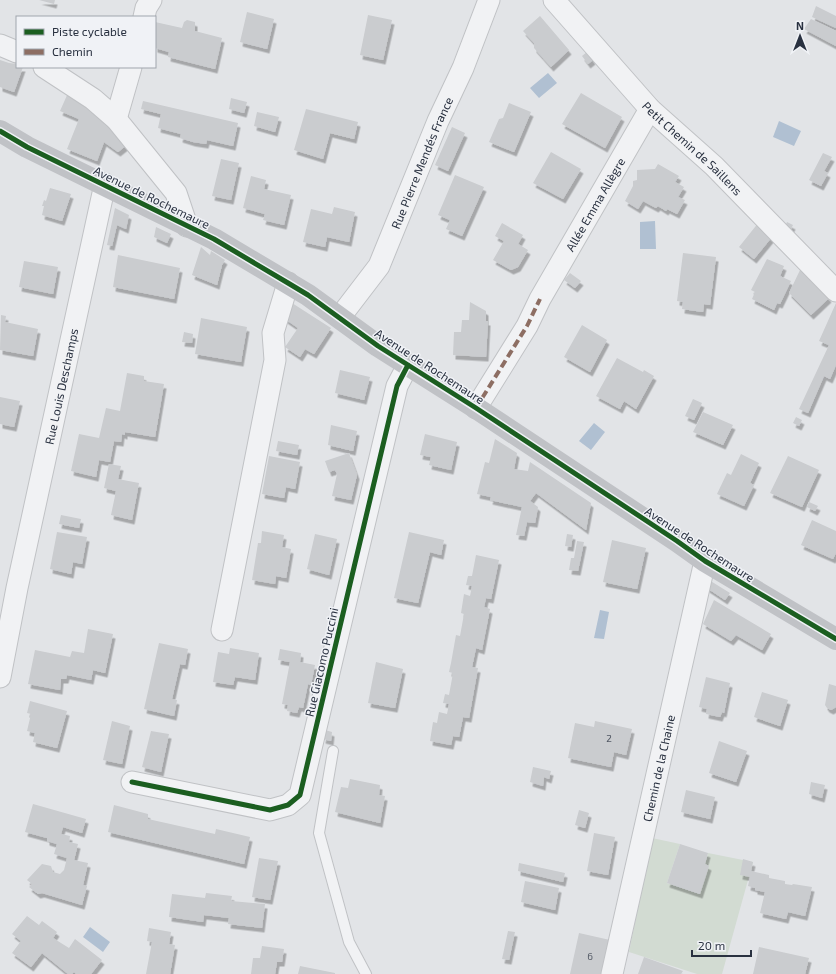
<svg xmlns="http://www.w3.org/2000/svg" width="836" height="974" viewBox="0 0 836 974" font-family="'Exo 2',sans-serif">
  <style>
    .green { fill: #d2dbd2 }
    .water { fill: #b0c0d2 }
    .building { fill: #cacccf; filter: url(#shadow) }
    .lines { fill: none; stroke-linecap: round; stroke-linejoin: round }
    .lane-casing { stroke: #c0c2c5; stroke-width: 12 }
    .street-casing { stroke: #c0c2c5; stroke-width: 23 }
    .lane { stroke: #f1f2f4; stroke-width: 10 }
    .street { stroke: #f1f2f4; stroke-width: 21 }
    .secondary { stroke: #c0c2c6; stroke-width: 22 }
    .quiet { stroke: #8d6e63; stroke-width: 4; stroke-dasharray: 8 4; stroke-linecap: butt }
    .cycleway-casing { stroke: #f0f2f6; stroke-width: 8 }
    .cycleway { stroke: #1b5e20; stroke-width: 5 }
    .labels { text-anchor: middle; dominant-baseline: central; stroke-width: 3; stroke-linejoin: round; paint-order: stroke }
    .number-label { font-size: 10px; fill: #525864 }
    .street-label { font-size: 12px; fill: #293140; stroke: #f0f2f6 }
  </style>
  <defs>
    <filter id="shadow"><feDropShadow dx="2.5" dy="4.5" stdDeviation="0" flood-color="#0004"/></filter>
  </defs>
  <rect width="100%" height="100%" fill="#e2e4e7"/>
  <path class="green" d="M652 838 680 844 667 883 699 894 709 866 705 864 708 853 753 862 722 974H697L629 952Z"/>
  <path class="water" d="M548 73 557 83 539 98 530 88Z
    M779 121 801 131 794 146 773 137Z
    M655 221 656 249H640V222Z
    M594 423 605 432 591 450 579 441Z
    M600 610 609 612 604 639 594 638Z
    M90 927 110 942 103 952 83 937Z"/>
  <path class="building" d="M39 0H55L54 4Z
    M816 6 836 16V28L812 17Z
    M247 12 274 19 267 49 240 42Z
    M368 15 392 20 383 60 360 55Z
    M540 16 569 50 551 67 534 48V43L523 31Z
    M811 19 836 31V46L804 29Z
    M187 20 195 22V31L222 38 215 69 168 57 169 52 155 48V22L182 28 184 22Z
    M587 52 593 60 588 64 582 56Z
    M0 60 9 63 17 64V67H23L14 92 0 87Z
    M68 93 105 119 103 123 111 126 128 144 118 152 104 142 97 161 67 149 79 119 60 111Z
    M581 93 622 117 605 148 562 124Z
    M231 98 247 102 244 113 229 109Z
    M143 101 238 123 233 146 207 140 206 144 193 142 180 138 181 134 158 128 161 114 141 109Z
    M509 103 531 112 514 152 489 142 499 119 503 118Z
    M306 109 358 122 354 139 330 133 323 159 294 150Z
    M257 112 279 117 275 132 254 126Z
    M452 127 465 133 448 171 435 165Z
    M551 152 581 169 563 199 533 183Z
    M823 153 832 157 824 171 828 173 821 186 809 180Z
    M221 159 239 163 231 200 212 196Z
    M658 164 679 176 675 182 684 187 678 197 685 200 677 214 667 209 666 211 658 206 656 208 643 201 638 209 625 201 633 186V181L637 180V170L655 169Z
    M455 175 484 187 462 236 446 229 450 220 438 215Z
    M251 176 266 180 264 189 291 195 284 225 263 220 265 214 243 208Z
    M50 188 71 194 62 221 42 215 44 206H42L44 200 46 201Z
    M334 207 355 212 349 242 327 237 325 247 303 242 311 209 332 214Z
    M115 208 129 215 126 229 117 225 112 246 107 245Z
    M759 222 772 237 754 259 739 247Z
    M787 222 793 225 789 233 784 229Z
    M502 223 523 235 518 244 528 250 518 267 511 270 493 260 504 241 495 236Z
    M156 227 171 234 167 243 154 237Z
    M201 247 210 255 211 251 225 260 222 265 217 285 192 275Z
    M683 253 716 257 710 305 704 304 703 312 682 309 683 302 677 301Z
    M118 255 180 268 174 299 113 287Z
    M767 259 784 266 780 276 791 281 780 304 777 303 774 310 752 299 755 292 751 290Z
    M24 261 58 267 53 294 19 287Z
    M801 268 829 298 811 315 789 293Z
    M570 273 581 281 575 288 564 280Z
    M470 302 486 311V321H488L486 357 453 355 454 332H461L462 320H469Z
    M292 303 331 328 314 354 305 349 300 357 285 347 298 328 285 319Z
    M836 303V365L830 379 824 376 808 413 799 409 829 345 819 341Z
    M1 315 6 316 5 322 38 329 33 356 0 350Z
    M201 318 247 327 241 362 195 354Z
    M582 325 607 340 590 372 564 357Z
    M184 332 193 334 192 343 182 342Z
    M617 358 643 372 644 370 654 376 636 409 624 401 620 409 596 396Z
    M340 370 370 377 364 400 335 393Z
    M127 373 144 376V381L164 384 155 437 125 432V435L122 434 121 442 114 441 110 462 99 460 96 477 71 471 79 434 99 438 106 408 120 411Z
    M0 397 20 401 14 427 0 424Z
    M693 399 702 403 694 420 685 416Z
    M703 412 733 425 723 445 693 432Z
    M796 417 802 420 799 426 793 423Z
    M331 425 357 431 353 451 328 445Z
    M425 434 457 442 451 470 429 465 431 457 420 455Z
    M495 439 517 453 514 469 528 471 530 462 591 503 586 530 536 493 530 501 538 507 535 523 527 522 524 536 516 535 522 507 490 500 491 497 477 494 485 462 489 463Z
    M278 441 299 445 297 455 276 451Z
    M349 453 357 475 351 500 332 496 337 474 335 470 329 472 325 461Z
    M741 454 759 463 750 483 754 485 744 506 717 494 727 473 731 475Z
    M269 456 300 462 295 489 286 487 284 498 262 494Z
    M788 456 819 470 802 507 770 493Z
    M109 464 121 466 118 479 139 483 132 520 111 515 116 491 104 488Z
    M809 502 818 506 815 511 807 507Z
    M61 515 81 519 79 528 59 524Z
    M812 520 836 531V553L833 559 801 545Z
    M262 531 284 535 282 547 291 549 286 578 276 576 275 584 252 580 258 543H261Z
    M57 532 87 537 82 564 73 562 71 574 50 569Z
    M409 532 444 540 441 555 430 552 418 603 394 598Z
    M315 534 337 539 329 575 307 569Z
    M567 534 573 535 571 547 565 546Z
    M612 540 646 548 637 589 603 582Z
    M577 541 584 542 578 571 569 570 571 558H574Z
    M476 555 499 560 491 599 486 598 484 607 490 609 482 650 476 648 472 667 478 668 469 718 463 717 459 737 453 736 451 745 430 741 433 722 437 723 439 712 447 714 449 704 443 703 445 694 449 695 453 673 449 672 451 663 456 635 460 636 464 614 461 613 464 594 470 596 472 586 466 585 468 576H472Z
    M709 580 730 593 725 600 707 588Z
    M714 600 771 634 762 650 736 635 731 641 703 624Z
    M88 629 113 634 105 673 93 670 91 680 67 675 66 679H61L60 690 28 684 35 650 70 657 72 651 84 653Z
    M159 643 188 649 185 665 180 664 172 699 177 700 174 716 144 709Z
    M230 648 259 653 255 680 235 677 233 685 213 682 218 652 229 654Z
    M280 649 301 653 300 662 315 665 311 685 308 684 303 708 299 707 297 713 287 711 288 705 282 704 290 662 278 660Z
    M376 662 403 669 395 708 368 703Z
    M706 677 730 683 724 713 722 712 720 717 706 714 707 709 699 707Z
    M829 684 836 686V707L831 710 827 708 825 705Z
    M762 692 788 700 780 726 754 717Z
    M30 701 67 711 57 748 33 742 35 733 27 731 31 714 27 713Z
    M112 721 130 726 122 764 103 760Z
    M595 721 632 729 626 755 614 752 611 767 568 758 575 723 594 727Z
    M325 730 332 732 331 741 323 739Z
    M151 731 169 734 161 772 142 767Z
    M719 741 747 751 736 782 709 773Z
    M533 767 551 771 549 779 544 777 543 786 530 782Z
    M350 779 380 785 379 795 385 796 380 823 335 812 341 787 348 788Z
    M811 782 825 785 822 798 809 794Z
    M686 790 715 797 710 819 681 812Z
    M33 804 86 819 82 833 63 827 61 834 70 836 69 842 78 844 74 860 88 863 83 885 87 886 82 905 42 893 38 894 29 887 32 884 27 880 42 864 51 866 53 872 60 874 64 870 67 858 54 854 57 844 47 841V838L25 832Z
    M114 805 148 814V819L215 834 216 829 250 837 244 864 108 832Z
    M579 810 589 813 585 828 575 825Z
    M594 833 615 837 608 875 587 871Z
    M680 844 708 853 705 864 709 866 700 894 667 883Z
    M259 858 278 861 270 900 252 897Z
    M743 859 753 862 751 871 769 875V878L785 881V884L792 885 793 884 812 887 805 916 788 912 786 919 760 913 765 892 755 890V888L748 886 750 877 740 875Z
    M519 863 565 873 563 882 518 871Z
    M525 881 559 888 555 910 521 902Z
    M206 893 232 896 231 901 265 904 262 928 228 924 229 918 204 915 203 922 169 917 172 894 205 898Z
    M27 916 39 925 42 921 57 932 53 938 69 948 75 939 102 960 91 974H76L74 972 72 974H68L42 953 31 967 12 953 21 941 12 934Z
    M149 928 171 932 169 944 175 945 170 974H146L152 942 147 941Z
    M508 931 515 932 509 960 502 959Z
    M579 933 610 940 603 974H570Z
    M262 946 284 949 282 962H277L275 974H251L253 958H260Z
    M759 947 809 958 805 974H753Z
    M644 957 683 971 681 974H638Z
    M300 966 335 973V974H298Z"/>
  <g class="lines">
    <g class="lane-casing">
      <path id="lane" d="M333 751 319 833 349 942 366 974"/>
    </g>
    <g class="street-casing">
      <g id="street">
        <path id="s1" d="M554 0 650 109 714 166 836 291"/>
        <path d="M144 17 146 8 151 0"/>
        <path d="M0 45 17 52"/>
        <path d="M44 67 93 99 116 119 176 193 187 226"/>
        <path d="M116 119 131 67"/>
        <path id="s2" d="M340 317 379 266 438 121 463 68 489 0"/>
        <path id="s3" d="M476 408 527 326 540 299 650 109"/>
        <path d="M222 630 275 360 273 333 288 283"/>
        <path id="s4" d="M0 677 17 588 105 184"/>
        <path d="M132 782 270 810 288 805 300 795 397 386 408 365"/>
        <path id="s5" d="M612 974 705 561"/>
      </g>
    </g>
    <use href="#lane" class="lane"/>
    <use href="#street" class="street"/>
    <path class="secondary" d="M0 131 27 147 214 239 288 283 308 295 378 346 476 408 677 541 705 561 836 639"/>
    <path class="quiet" d="M476 408 527 326 540 299"/>
    <g class="cycleway-casing">
      <path id="cycleway" d="M0 131 27 147 214 239 288 283 308 295 378 346 476 408 677 541 705 561 836 639
        M132 782 270 810 288 805 300 795 397 386 408 365"/>
    </g>
    <use href="#cycleway" class="cycleway"/>
  </g>
  <g class="labels">
    <g class="number-label">
      <text x="609" y="738">2</text>
      <text x="590" y="956">6</text>
    </g>
    <g class="street-label">
      <text stroke="none"><textPath href="#s1" startOffset="203">Petit Chemin de Saillens</textPath></text>
      <text stroke="none"><textPath href="#s2" startOffset="176">Rue Pierre Mendés France</textPath></text>
      <text transform="translate(152 197) rotate(26)">Avenue de Rochemaure</text>
      <text stroke="none"><textPath href="#s3" startOffset="236">Allée Emma Allègre</textPath></text>
      <text transform="translate(430 366) rotate(33)">Avenue de Rochemaure</text>
      <text stroke="none"><textPath href="#s4" startOffset="297">Rue Louis Deschamps</textPath></text>
      <text transform="translate(700 544) rotate(33)">Avenue de Rochemaure</text>
      <text transform="translate(321 662) rotate(-77)">Rue Giacomo Puccini</text>
      <text stroke="none"><textPath href="#s5" startOffset="211">Chemin de la Chaine</textPath></text>
    </g>
  </g>
  <rect x="16" y="16" width="140" height="52" fill="#f0f2f6" stroke="#a0a5ad"/>
  <rect x="24" y="29" width="20" height="6" fill="#1b5e20" stroke="#a0a5ad"/>
  <text x="52" y="36" font-size="12" fill="#293140">Piste cyclable</text>
  <rect x="24" y="49" width="20" height="6" fill="#8d6e63" stroke="#a0a5ad"/>
  <text x="52" y="56" font-size="12" fill="#293140">Chemin</text>
  <g transform="translate(800 36)" stroke="#f0f2f6" stroke-width="3" paint-order="stroke">
  <path d="M0-3L7 15L0 10L-7 15Z" fill="#293140"/>
  <text y="-6" font-size="11" font-weight="bold" text-anchor="middle" fill="#293140">N</text>
  </g>
  <path d="M692 950v6h59v-6" fill="none" stroke="#293140" stroke-width="2"/>
  <text x="698" y="950" font-size="12" fill="#293140" stroke="#f0f2f6" stroke-width="3" paint-order="stroke">20 m</text>
</svg>
